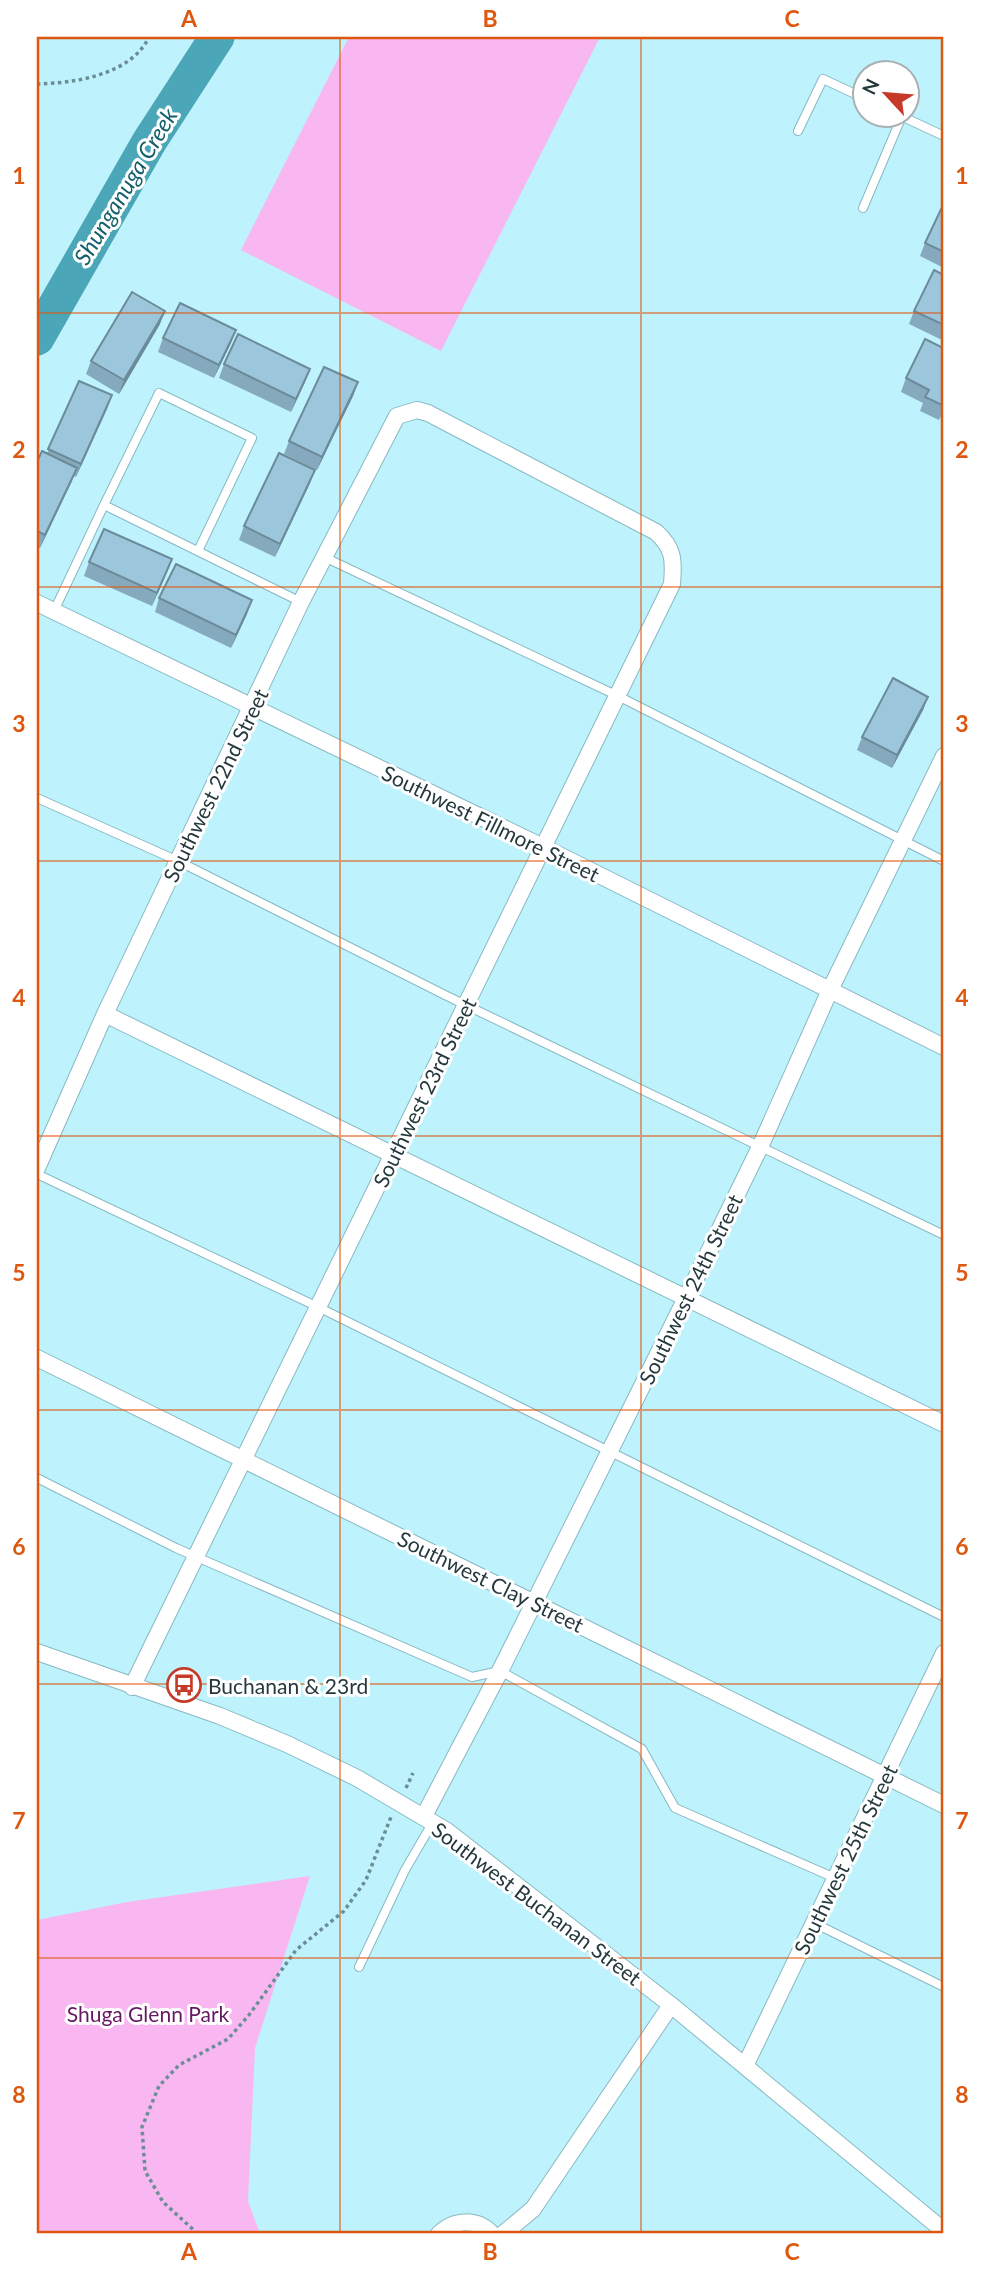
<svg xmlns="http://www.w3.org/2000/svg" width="981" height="2271" viewBox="0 0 981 2271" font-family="Lato,sans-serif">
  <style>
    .green { fill: #f8b7f1 }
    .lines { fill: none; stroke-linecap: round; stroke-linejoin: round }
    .river { stroke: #4ba7b7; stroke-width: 35 }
    .service-casing { stroke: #87b9c3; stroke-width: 10 }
    .minor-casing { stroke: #87b9c3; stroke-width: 18 }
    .path { stroke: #6b8e95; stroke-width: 3.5; stroke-dasharray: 3.5 3.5; stroke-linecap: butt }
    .service { stroke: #fff; stroke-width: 8 }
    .minor { stroke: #fff; stroke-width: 16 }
    .wall { fill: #85aabd }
    .shaded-wall { fill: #6c8b9a }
    .building { fill: #9bc6dc; stroke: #6c8b9a; stroke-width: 2 }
    .grid { fill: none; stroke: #de570e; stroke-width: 2; stroke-opacity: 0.55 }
    .labels { text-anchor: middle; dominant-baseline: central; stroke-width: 6; stroke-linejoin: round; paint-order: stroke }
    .street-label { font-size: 21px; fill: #25393d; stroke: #fff }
    .poi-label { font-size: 21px; fill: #25393d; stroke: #fff; text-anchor: start }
    .park-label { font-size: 21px; fill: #671863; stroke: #fff }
    .water-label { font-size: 23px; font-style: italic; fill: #115f6a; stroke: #fff }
    .neatline { fill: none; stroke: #de570e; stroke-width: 2.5 }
    .grid-label { font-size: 23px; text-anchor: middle; font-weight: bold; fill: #de570e }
  </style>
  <rect width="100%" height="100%" fill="#bef2fc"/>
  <path class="green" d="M349 37H600L441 351 241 250Z
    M310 1876 255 2048 248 2201 260 2234H37V1920L127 1902Z"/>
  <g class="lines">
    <path class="river" d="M37 338 149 142 217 37"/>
    <g class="service-casing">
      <path id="service" d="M901 116 944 136
        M798 131 823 79 866 99
        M863 208 902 116
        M104 505 159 393 252 438 198 551
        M324 557 618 696 944 861
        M54 611 104 505 301 602
        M37 798 178 861 447 996 944 1235
        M37 1174 318 1307 944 1617
        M37 1478 176 1548 472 1677 500 1671 642 1749 675 1808 835 1878
        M814 1923 944 1987
        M359 1967 405 1870 433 1822"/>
    </g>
    <g class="minor-casing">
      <path id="minor" d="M37 603 543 847 944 1047
        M105 1014 944 1424
        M37 1168 105 1014 301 602 397 416 417 410 428 413 656 532C674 548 674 561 672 584L132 1687
        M37 1358 944 1805
        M37 1652 220 1716 287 1744 357 1778 447 1831 671 2005 944 2231
        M424 1816 500 1671 696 1278 760 1147 830 990 944 756
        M745 2066 944 1653
        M439 2234C454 2219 477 2218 492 2234
        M503 2234 533 2209 671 2005"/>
    </g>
    <path class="path" d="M37 84C75 83 131 75 149 37
      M406 1788 413 1773
      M198 2234 163 2202 145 2171 142 2127 159 2086 179 2065 228 2039 249 2015 296 1950 344 1911 366 1880 391 1817"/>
    <use href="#service" class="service"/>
    <use href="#minor" class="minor"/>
  </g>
  <path class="wall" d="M944 203V268L920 256 925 243Z
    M944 275V341L909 324 914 311Z
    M160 324 119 394 86 374 91 361Z
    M163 338 231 343 214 378 158 352Z
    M944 346V413L943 412 939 420 920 411 923 403 901 392 906 378Z
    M224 364 305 382 291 412 219 378Z
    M79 381 112 395 76 477 74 476 40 548 37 546V462L47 453Z
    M358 382 353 396 317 470 284 454 289 441Z
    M310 483 275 557 239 540 244 526Z
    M89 562 167 572 152 606 84 576Z
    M159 598 247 614 231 648 155 612Z
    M928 697 923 710 892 768 857 750 862 737Z"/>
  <path class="shaded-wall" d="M165 311 160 324 119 394 124 380Z
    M236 330 231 343 214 378 219 365Z
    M310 369 305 382 291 412 296 399Z
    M358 382 353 396 317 470 322 457Z
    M112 395 107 409 76 477 81 464Z
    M77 468 72 481 40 548 45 535Z
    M315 470 310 483 275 557 280 544Z
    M172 559 167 572 152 606 157 593Z
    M252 600 247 614 231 648 236 635Z
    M928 697 923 710 892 768 897 755Z"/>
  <path class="building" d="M944 203V252L925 243Z
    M934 270 944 275V325L914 311Z
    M132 292 165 311 124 380 91 361Z
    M180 303 236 330 219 365 163 338Z
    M238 334 310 369 296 399 224 364Z
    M925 339 943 348 944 346V406L925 397 929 390 906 378Z
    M324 367 358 382 322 457 289 441Z
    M79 381 112 395 81 464 48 449Z
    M42 451 77 468 45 535 37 531V462Z
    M279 453 315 470 280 544 244 526Z
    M104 529 172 559 157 593 89 562Z
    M176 564 252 600 236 635 159 598Z
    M893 678 928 697 897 755 862 737Z"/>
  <path class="grid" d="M340 37V2234M641 37V2234M37 313H944M37 587H944M37 861H944M37 1136H944M37 1410H944M37 1684H944M37 1958H944"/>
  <defs>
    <g id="bus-ring" transform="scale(1.75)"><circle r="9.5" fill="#fff" stroke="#c63a2a" stroke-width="1.5"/><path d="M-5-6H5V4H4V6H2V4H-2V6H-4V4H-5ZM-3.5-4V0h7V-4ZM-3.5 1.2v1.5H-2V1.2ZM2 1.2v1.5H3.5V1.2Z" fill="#c63a2a"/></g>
  </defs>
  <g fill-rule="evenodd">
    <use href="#bus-ring" x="184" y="1685"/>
  </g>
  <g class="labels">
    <g class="street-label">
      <text transform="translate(215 785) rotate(-64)">Southwest 22nd Street</text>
      <text transform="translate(491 823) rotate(26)">Southwest Fillmore Street</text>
      <text transform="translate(424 1092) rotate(-64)">Southwest 23rd Street</text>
      <text transform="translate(690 1289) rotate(-64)">Southwest 24th Street</text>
      <text transform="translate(491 1581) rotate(26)">Southwest Clay Street</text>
      <text transform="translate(845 1859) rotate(-64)">Southwest 25th Street</text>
      <text transform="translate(537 1903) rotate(37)">Southwest Buchanan Street</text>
    </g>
    <g class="poi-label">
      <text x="208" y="1685">Buchanan &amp; 23rd</text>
    </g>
    <g class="park-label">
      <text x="148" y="2013">Shuga Glenn Park</text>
    </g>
    <g class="water-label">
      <text transform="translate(125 186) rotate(-59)">Shunganuga Creek</text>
    </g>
  </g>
  <rect width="981" height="2271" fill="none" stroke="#ffffff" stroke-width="77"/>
  <g transform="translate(886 94) rotate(296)"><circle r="33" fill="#ffffff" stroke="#a8b0b1" stroke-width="2"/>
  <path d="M0-5L12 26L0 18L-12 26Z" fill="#c63a2a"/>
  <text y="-10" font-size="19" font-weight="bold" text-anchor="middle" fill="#25393d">N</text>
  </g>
  <rect x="38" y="38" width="904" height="2194" class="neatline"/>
  <g class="grid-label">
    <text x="189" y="27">A</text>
    <text x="490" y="27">B</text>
    <text x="792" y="27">C</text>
    <text x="19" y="184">1</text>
    <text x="962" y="184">1</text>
    <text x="19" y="458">2</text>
    <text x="962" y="458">2</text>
    <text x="19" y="732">3</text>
    <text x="962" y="732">3</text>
    <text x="19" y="1006">4</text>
    <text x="962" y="1006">4</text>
    <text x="19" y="1281">5</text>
    <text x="962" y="1281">5</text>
    <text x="19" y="1555">6</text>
    <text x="962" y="1555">6</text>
    <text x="19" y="1829">7</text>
    <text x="962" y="1829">7</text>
    <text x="19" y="2103">8</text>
    <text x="962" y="2103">8</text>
    <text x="189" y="2260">A</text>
    <text x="490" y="2260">B</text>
    <text x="792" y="2260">C</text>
  </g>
</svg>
